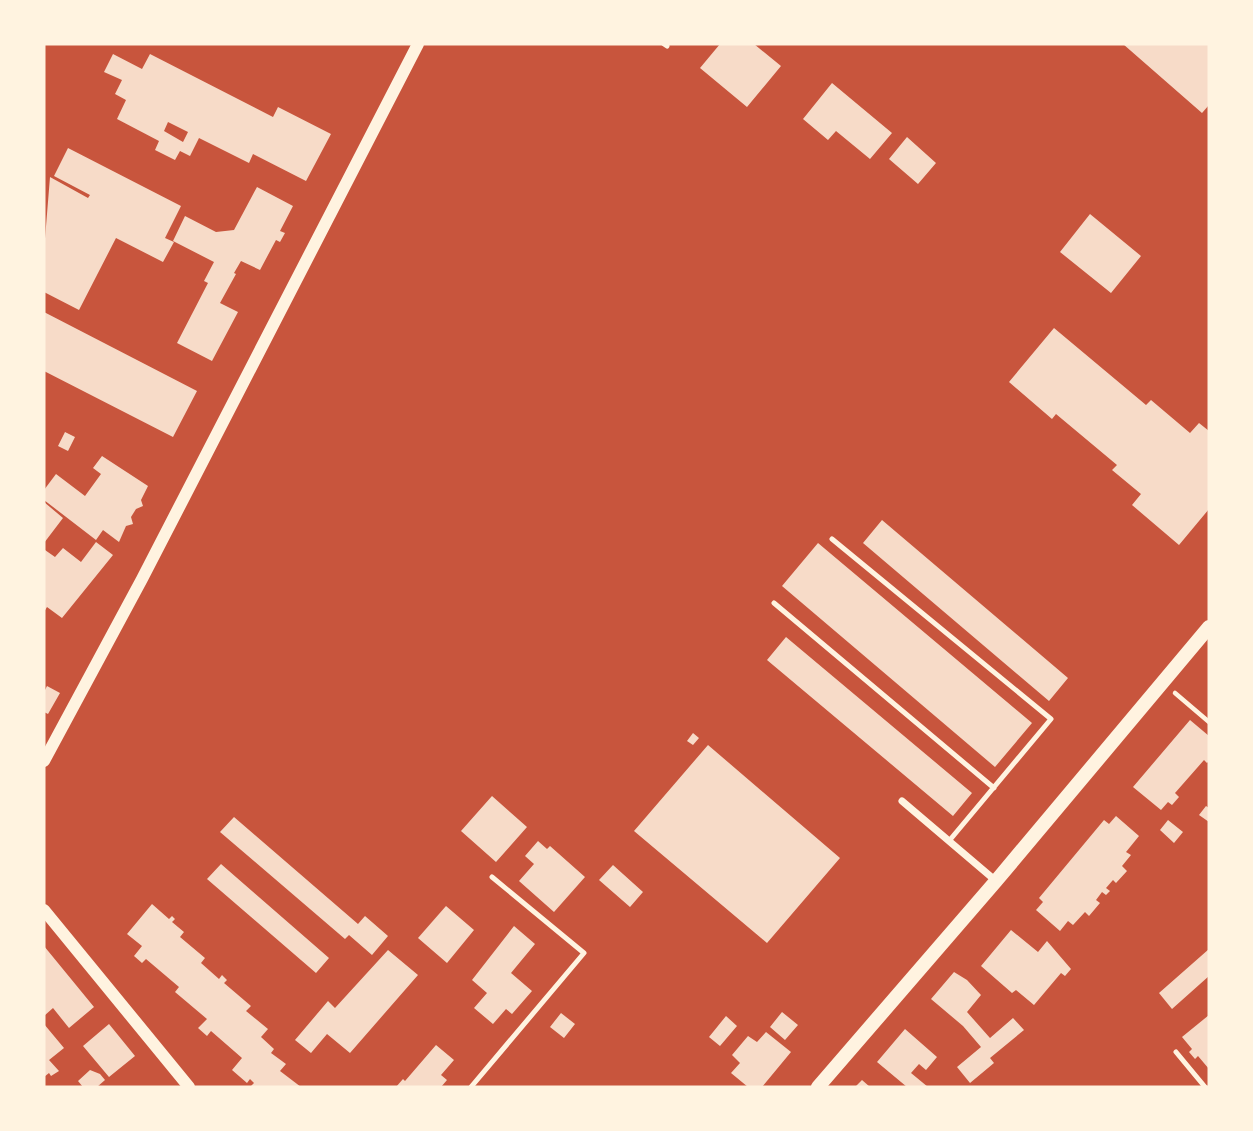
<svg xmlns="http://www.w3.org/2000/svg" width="1253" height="1131" viewBox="0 0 1253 1131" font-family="'Asap Condensed',sans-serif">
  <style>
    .building { fill: #f7dbc8; fill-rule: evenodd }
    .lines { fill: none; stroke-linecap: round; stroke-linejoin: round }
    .path { stroke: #fff3e0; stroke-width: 4.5 }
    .service { stroke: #fff3e0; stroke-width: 5 }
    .minor { stroke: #fff3e0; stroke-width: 7 }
    .tertiary { stroke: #fff3e0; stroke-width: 12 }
    .secondary { stroke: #fff3e0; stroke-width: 14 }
  </style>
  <rect width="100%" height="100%" fill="#c8553d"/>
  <path class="building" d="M720 44H754L781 66 747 107 700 68Z
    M1123 44H1209V105L1202 113Z
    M113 54 142 69 150 54 273 117 278 107 331 134 306 181 253 154 249 163 199 138 190 156 180 151 175 160 155 150 159 141 117 119 126 100 115 94 122 80 104 72ZM168 122 188 132 183 142 164 131Z
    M832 83 892 133 870 159 836 131 828 140 803 119Z
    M907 137 936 163 918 184 889 159Z
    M68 148 181 206 165 238 174 242 163 262 116 238 79 310 44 292V251L50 177 88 198 90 195 54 176Z
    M257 187 293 206 280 231 285 233 280 242 276 240 260 270 241 261 234 273 236 274 220 303 238 312 212 361 177 343 208 283 204 281 214 262 173 241 185 216 216 232 234 230Z
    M1090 214 1141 256 1111 293 1060 252Z
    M44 312 197 391 173 437 44 371Z
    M1054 328 1146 405 1151 400 1190 433 1199 423 1209 431V509L1179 545 1132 505 1141 494 1112 470 1117 465 1056 414 1052 419 1009 382Z
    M65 432 75 437 68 451 58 446Z
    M102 456 148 486 141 500 143 506 136 509 131 517 133 524 126 526 119 542 103 530 96 540 44 500V490L56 474 85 496 101 474 93 468Z
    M44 502 63 518 44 543Z
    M882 520 1068 678 1049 701 863 543Z
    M96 542 113 555 62 618 47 607 44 612V552L45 550 55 557 63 548 81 562Z
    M818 543 1032 723 995 767 782 586Z
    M786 637 972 793 953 816 767 660Z
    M47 686 60 693 48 714 44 712V692Z
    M1190 720 1209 736V761L1207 763 1204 760 1175 793 1179 797 1172 805 1168 802 1161 810 1133 787Z
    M693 733 699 738 693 745 687 741Z
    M708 745 840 858 767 943 634 831Z
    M492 796 527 827 496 862 461 831Z
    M1206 806 1209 808V822L1199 815Z
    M1116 816 1139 836 1126 852 1131 855 1122 866 1127 871 1116 883 1113 880 1106 888 1110 891 1106 895 1102 892 1096 900 1100 903 1089 916 1085 912 1073 925 1068 921 1060 931 1036 910 1043 902 1039 898 1104 820 1109 824Z
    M234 817 358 924 365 916 388 936 372 955 349 935 345 939 220 832Z
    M1168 820 1183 832 1174 843 1160 830Z
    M538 841 547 849 550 846 585 877 554 912 519 881 534 864 525 856Z
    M221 864 329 958 316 973 207 879Z
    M613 865 643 892 630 907 599 880Z
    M152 904 169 919 172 916 175 919 172 922 184 932 180 937 205 958 201 963 219 979 222 975 227 980 224 983 251 1006 246 1011 268 1029 261 1037 274 1049 271 1053 286 1064 280 1071 301 1087H250L254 1083 250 1079 247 1083 232 1070 242 1058 211 1031 207 1036 198 1028 207 1019 175 992 179 987 146 959 142 963 134 956 142 946 127 934Z
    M446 906 474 930 447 963 418 938Z
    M514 926 535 944 511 973 532 991 512 1014 506 1009 493 1024 474 1008 487 993 472 980Z
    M1011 930 1038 952 1047 941 1071 969 1065 976 1061 973 1034 1005 1016 990 1012 993 981 966Z
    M44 946 94 1007 69 1028 53 1008 44 1016Z
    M1209 949V976L1172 1009 1159 993Z
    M388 950 418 975 350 1053 327 1034 311 1053 295 1040 328 1001 335 1008Z
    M954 972 967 980 981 995 967 1012 990 1038 1013 1018 1024 1030 990 1058 994 1063 970 1083 957 1067 981 1047 963 1026 931 999Z
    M782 1012 798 1025 785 1040 770 1027Z
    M561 1013 575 1024 564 1038 550 1027Z
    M1209 1015V1069L1198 1056 1195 1059 1189 1052 1192 1049 1182 1037Z
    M726 1016 737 1026 720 1046 709 1037Z
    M44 1024 64 1048 49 1060 59 1071 51 1076 49 1073 44 1077Z
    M109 1024 135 1056 109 1077 83 1046Z
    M905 1029 937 1057 926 1070 919 1064 911 1073 928 1087H907L877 1062Z
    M766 1032 791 1052 762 1087H748L731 1073 740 1063 732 1055 748 1036 757 1042Z
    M436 1045 454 1060 441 1075 447 1080 441 1087H396L403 1079 405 1081Z
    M90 1070 100 1074 105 1080 97 1087H83L78 1081Z
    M862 1080 870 1087H855Z"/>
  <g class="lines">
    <path class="path" d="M1175 693 1209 722"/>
    <path class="service" d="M664 44 667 46
      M832 539 1051 719 949 841
      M774 603 994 788
      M1176 1052 1205 1087
      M471 1087 584 953 492 877"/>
    <path class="minor" d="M902 801 996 881"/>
    <path class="tertiary" d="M44 761 142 579 418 44
      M44 910 189 1087"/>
    <path class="secondary" d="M818 1087 996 881 1209 627"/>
  </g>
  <rect width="1253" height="1131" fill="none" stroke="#fff3e0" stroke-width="91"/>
</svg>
